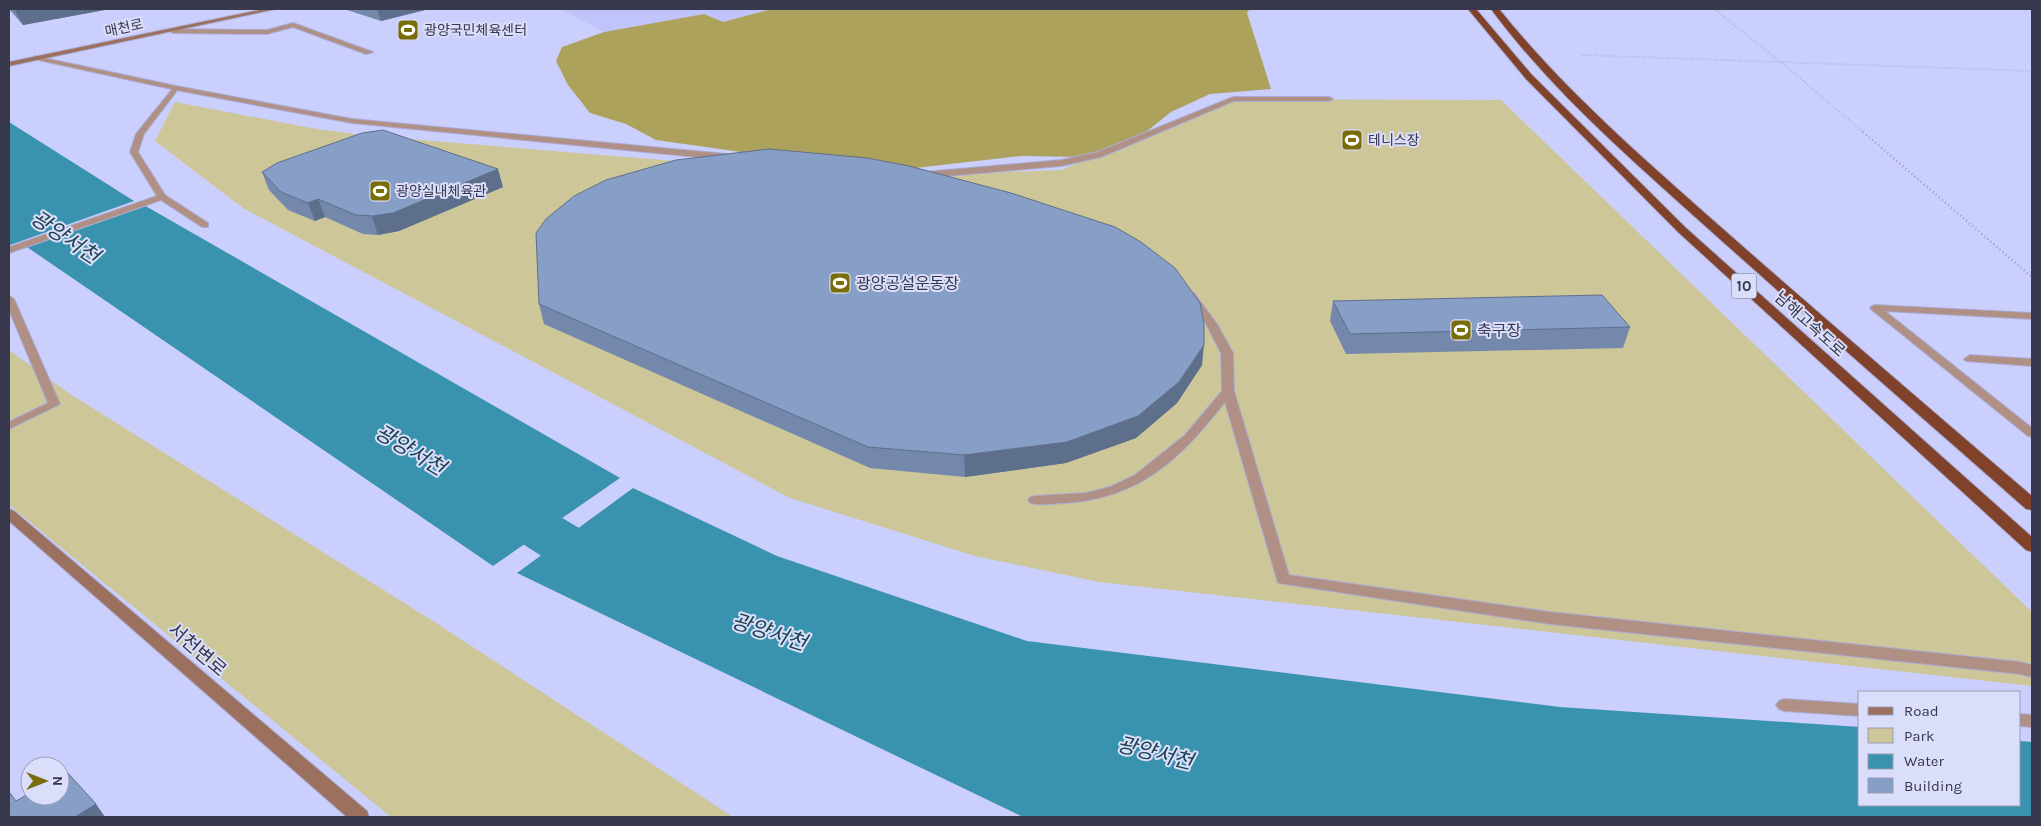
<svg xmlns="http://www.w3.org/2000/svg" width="2041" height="826" viewBox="0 0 2041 826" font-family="Karla,'Noto Sans KR',sans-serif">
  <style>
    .built { fill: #c0c4fa }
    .green { fill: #ccc698 }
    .forest { fill: #aca25c }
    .water { fill: #3a93ae }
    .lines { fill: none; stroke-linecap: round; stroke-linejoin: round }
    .river { fill: #3a93ae; fill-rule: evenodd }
    .lane-casing { stroke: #aaaed7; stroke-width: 2 }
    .street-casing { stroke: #aaaed7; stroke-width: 2 }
    .secondary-casing { stroke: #aaaed7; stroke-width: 2 }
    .highway-casing { stroke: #aaaed7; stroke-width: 2 }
    .path-far1 { stroke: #989bc0; stroke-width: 2; stroke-dasharray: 0.5 2.5; stroke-linecap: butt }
    .path { stroke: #989bc0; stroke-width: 2.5; stroke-dasharray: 1 3; stroke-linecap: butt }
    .lane { fill: #b09085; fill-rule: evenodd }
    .street { fill: #b09085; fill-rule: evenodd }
    .secondary { fill: #9c705e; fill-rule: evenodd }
    .highway { fill: #80422a; fill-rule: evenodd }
    .wall { fill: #7488ab }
    .shaded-wall { fill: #5e6f8b }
    .building { fill: #879ec7; stroke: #5e6f8b }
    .labels { text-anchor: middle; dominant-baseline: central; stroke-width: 4; stroke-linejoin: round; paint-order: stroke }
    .far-street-label { font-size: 14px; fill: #37384b; stroke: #dbdefb }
    .far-poi-label { font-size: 14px; fill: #37384b; stroke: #dbdefb; text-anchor: start }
    .shield { fill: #dbdefb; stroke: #686a80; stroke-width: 1 }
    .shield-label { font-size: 15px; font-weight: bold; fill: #37384b }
    .poi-label { font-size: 16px; fill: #37384b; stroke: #dbdefb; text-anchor: start }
    .street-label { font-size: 16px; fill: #37384b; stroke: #dbdefb }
    .near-street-label { font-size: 19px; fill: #37384b; stroke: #dbdefb }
    .near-water-label { font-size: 21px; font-style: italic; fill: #1b424f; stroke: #dbdefb }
  </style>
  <rect width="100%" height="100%" fill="#cbcffe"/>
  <path class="built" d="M559 9H772L723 22 704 14 604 32Z"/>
  <path class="green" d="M1233 99 1501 100 2032 612V686L1099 582 975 556 790 498 243 208 155 141 175 102 311 128 361 135 712 164 895 176 1061 170Z
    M9 350 70 394 433 621 733 817H391L9 505Z"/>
  <path class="forest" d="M772 9H1250L1247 13 1271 89 1210 94 1171 112 1137 139 1087 157 1021 156 881 172 656 140 626 124 590 113 568 85 556 61 562 47 604 32 704 14 723 22Z"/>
  <path class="water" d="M9 122 134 201 10 245 9 244Z
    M142 204 620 478 493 566 24 245Z
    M633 488 777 556 1027 641 1560 707 1860 727V805H2020V741L2032 742V817H1023L517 573Z"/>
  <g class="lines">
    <path class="river" d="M486 479 505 484 638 563 646 577 638 591 617 597 596 591 467 508 459 496 467 484Z"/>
    <g class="lane-casing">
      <path id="lane" d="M176 86 179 88 144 134 138 152 165 195 208 223V227H202L161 200 9 253V247L157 196 130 152 136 134 174 87Z
        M9 296 14 299 60 404 9 429V422L48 403 9 310Z
        M1875 305 2032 313V319L1885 311 2032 428V437L2028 436 1872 310 1870 308 1872 306Z
        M1784 699 1860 704V716L1784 711 1779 709 1776 705 1779 701Z
        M2020 714 2032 715V727L2020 726Z"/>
    </g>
    <g class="street-casing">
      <path id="street" d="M293 23 373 52 366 54 293 27 267 34 173 33 170 31 173 29 267 30Z
        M35 56 176 86 352 119 727 154 731 157 727 160 352 123 176 90 38 60H35Z
        M1233 97H1329L1333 99 1329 101H1234L1101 157 1061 166 924 178 920 175 924 172 1061 160 1098 152Z
        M1190 292 1194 293 1217 324 1233 353 1234 391 1289 575 1550 612 2020 662 2032 665V677L2020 674 1550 624 1278 583 1225 402C1180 459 1141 498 1065 503 1054 503 1041 506 1030 503L1028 500 1030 497 1035 496 1086 493 1112 486 1135 475 1185 435 1222 391 1221 353 1206 324 1185 295Z
        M1970 355 2032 359V366L1966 361 1964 359Z"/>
    </g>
    <g class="secondary-casing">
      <path id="secondary" d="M265 9H276L9 66V62Z
        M9 509 14 511 367 811 369 817H347L9 521Z"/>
    </g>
    <g class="highway-casing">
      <path id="highway" d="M1468 9H1476L1532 75 1686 228 2032 537V552L2026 550 1678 232 1526 79Z
        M1491 9H1499C1565 91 1644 159 1723 229 1825 319 1929 408 2032 496V510L2026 509C1918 414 1810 320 1703 224 1628 157 1551 90 1491 9Z"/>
    </g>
    <path class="path-far1" d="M1714 9 1782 63 1864 133
      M1582 55 2032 71"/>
    <path class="path" d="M1863 132 2032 277"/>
    <use href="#lane" class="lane"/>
    <use href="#street" class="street"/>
    <use href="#secondary" class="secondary"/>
    <use href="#highway" class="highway"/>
  </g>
  <path class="wall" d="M9 9H110L23 25Z
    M344 9H429L381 21Z
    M262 172 503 187 399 231 378 235 363 234 325 217 315 221 288 210 269 190Z
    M1333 301 1630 327 1623 348 1346 354 1330 321Z
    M539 304 1202 365 1177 403 1136 438 1066 463 965 477 870 468 544 324Z"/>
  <path class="shaded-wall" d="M26 9H110L23 25 15 11Z
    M377 9H429L381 21Z
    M498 169 503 187 399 231 378 235 372 216Z
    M318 199 325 217 315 221 308 203Z
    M1204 345 1202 365 1177 403 1136 438 1066 463 965 477 964 455Z
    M96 804 105 817H75Z"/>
  <path class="building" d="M14 9H26L15 11Z
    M383 130 498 169 393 213 372 216 356 215 318 199 308 203 281 192 262 172 277 163 362 133Z
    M769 149 867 158 909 166 1011 193 1115 227 1141 242 1175 268 1200 303 1204 324V345L1179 382 1138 416 1067 442 964 455 868 447 539 304 536 233 546 219 574 196 606 180 676 160Z
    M1602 295 1630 327 1350 334 1333 301Z
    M66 771 96 804 75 817H9V793H10L16 801 30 793V796H60V775Z"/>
  <defs>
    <g id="stadium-square" transform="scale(1.125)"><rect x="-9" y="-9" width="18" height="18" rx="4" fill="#796d09" stroke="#dbdefb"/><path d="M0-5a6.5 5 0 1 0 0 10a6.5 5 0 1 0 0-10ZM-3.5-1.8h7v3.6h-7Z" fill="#fff"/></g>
  </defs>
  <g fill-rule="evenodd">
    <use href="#stadium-square" x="408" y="30"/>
    <use href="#stadium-square" x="1352" y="140"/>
    <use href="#stadium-square" x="380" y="191"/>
    <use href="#stadium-square" x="840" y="283"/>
    <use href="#stadium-square" x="1461" y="330"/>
  </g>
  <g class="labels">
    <g class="far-street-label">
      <text transform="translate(124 28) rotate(-12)">매천로</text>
    </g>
    <g class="far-poi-label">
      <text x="424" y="30">광양국민체육센터</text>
      <text x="1368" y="140">테니스장</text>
      <text x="396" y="191">광양실내체육관</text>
    </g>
    <rect class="shield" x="1731.5" y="273.5" width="25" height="25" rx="4"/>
    <g class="shield-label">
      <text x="1744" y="286">10</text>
    </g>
    <g class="poi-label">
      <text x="856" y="283">광양공설운동장</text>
      <text x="1477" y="330">축구장</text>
    </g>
    <g class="street-label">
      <text transform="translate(1810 324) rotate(42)">남해고속도로</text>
    </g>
    <g class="near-street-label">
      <text transform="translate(197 650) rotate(41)">서천변로</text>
    </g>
    <g class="near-water-label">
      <text transform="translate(65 237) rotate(34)">광양서천</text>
      <text transform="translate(410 450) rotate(31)">광양서천</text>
      <text transform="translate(769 632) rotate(18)">광양서천</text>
      <text transform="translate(1155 753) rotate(14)">광양서천</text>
    </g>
  </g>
  <rect width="2041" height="826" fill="none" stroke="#37384b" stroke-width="20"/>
  <rect x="1858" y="691" width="162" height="115" fill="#dbdefb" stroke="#999cb5"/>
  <rect x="1868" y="707" width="25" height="8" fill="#9c705e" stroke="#999cb5"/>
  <text x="1904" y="716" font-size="15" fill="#37384b">Road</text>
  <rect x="1868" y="728" width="25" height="15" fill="#ccc698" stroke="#999cb5"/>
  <text x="1904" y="741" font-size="15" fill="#37384b">Park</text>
  <rect x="1868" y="754" width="25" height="15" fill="#3a93ae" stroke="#999cb5"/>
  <text x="1904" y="766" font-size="15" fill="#37384b">Water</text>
  <rect x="1868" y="778" width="25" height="15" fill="#879ec7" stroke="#999cb5"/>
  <text x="1904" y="791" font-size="15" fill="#37384b">Building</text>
  <g transform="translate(45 781) rotate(90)"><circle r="24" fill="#dbdefb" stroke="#999cb5"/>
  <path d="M0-4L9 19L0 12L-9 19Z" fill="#796d09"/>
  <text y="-8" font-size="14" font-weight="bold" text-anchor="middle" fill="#37384b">N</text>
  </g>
</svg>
